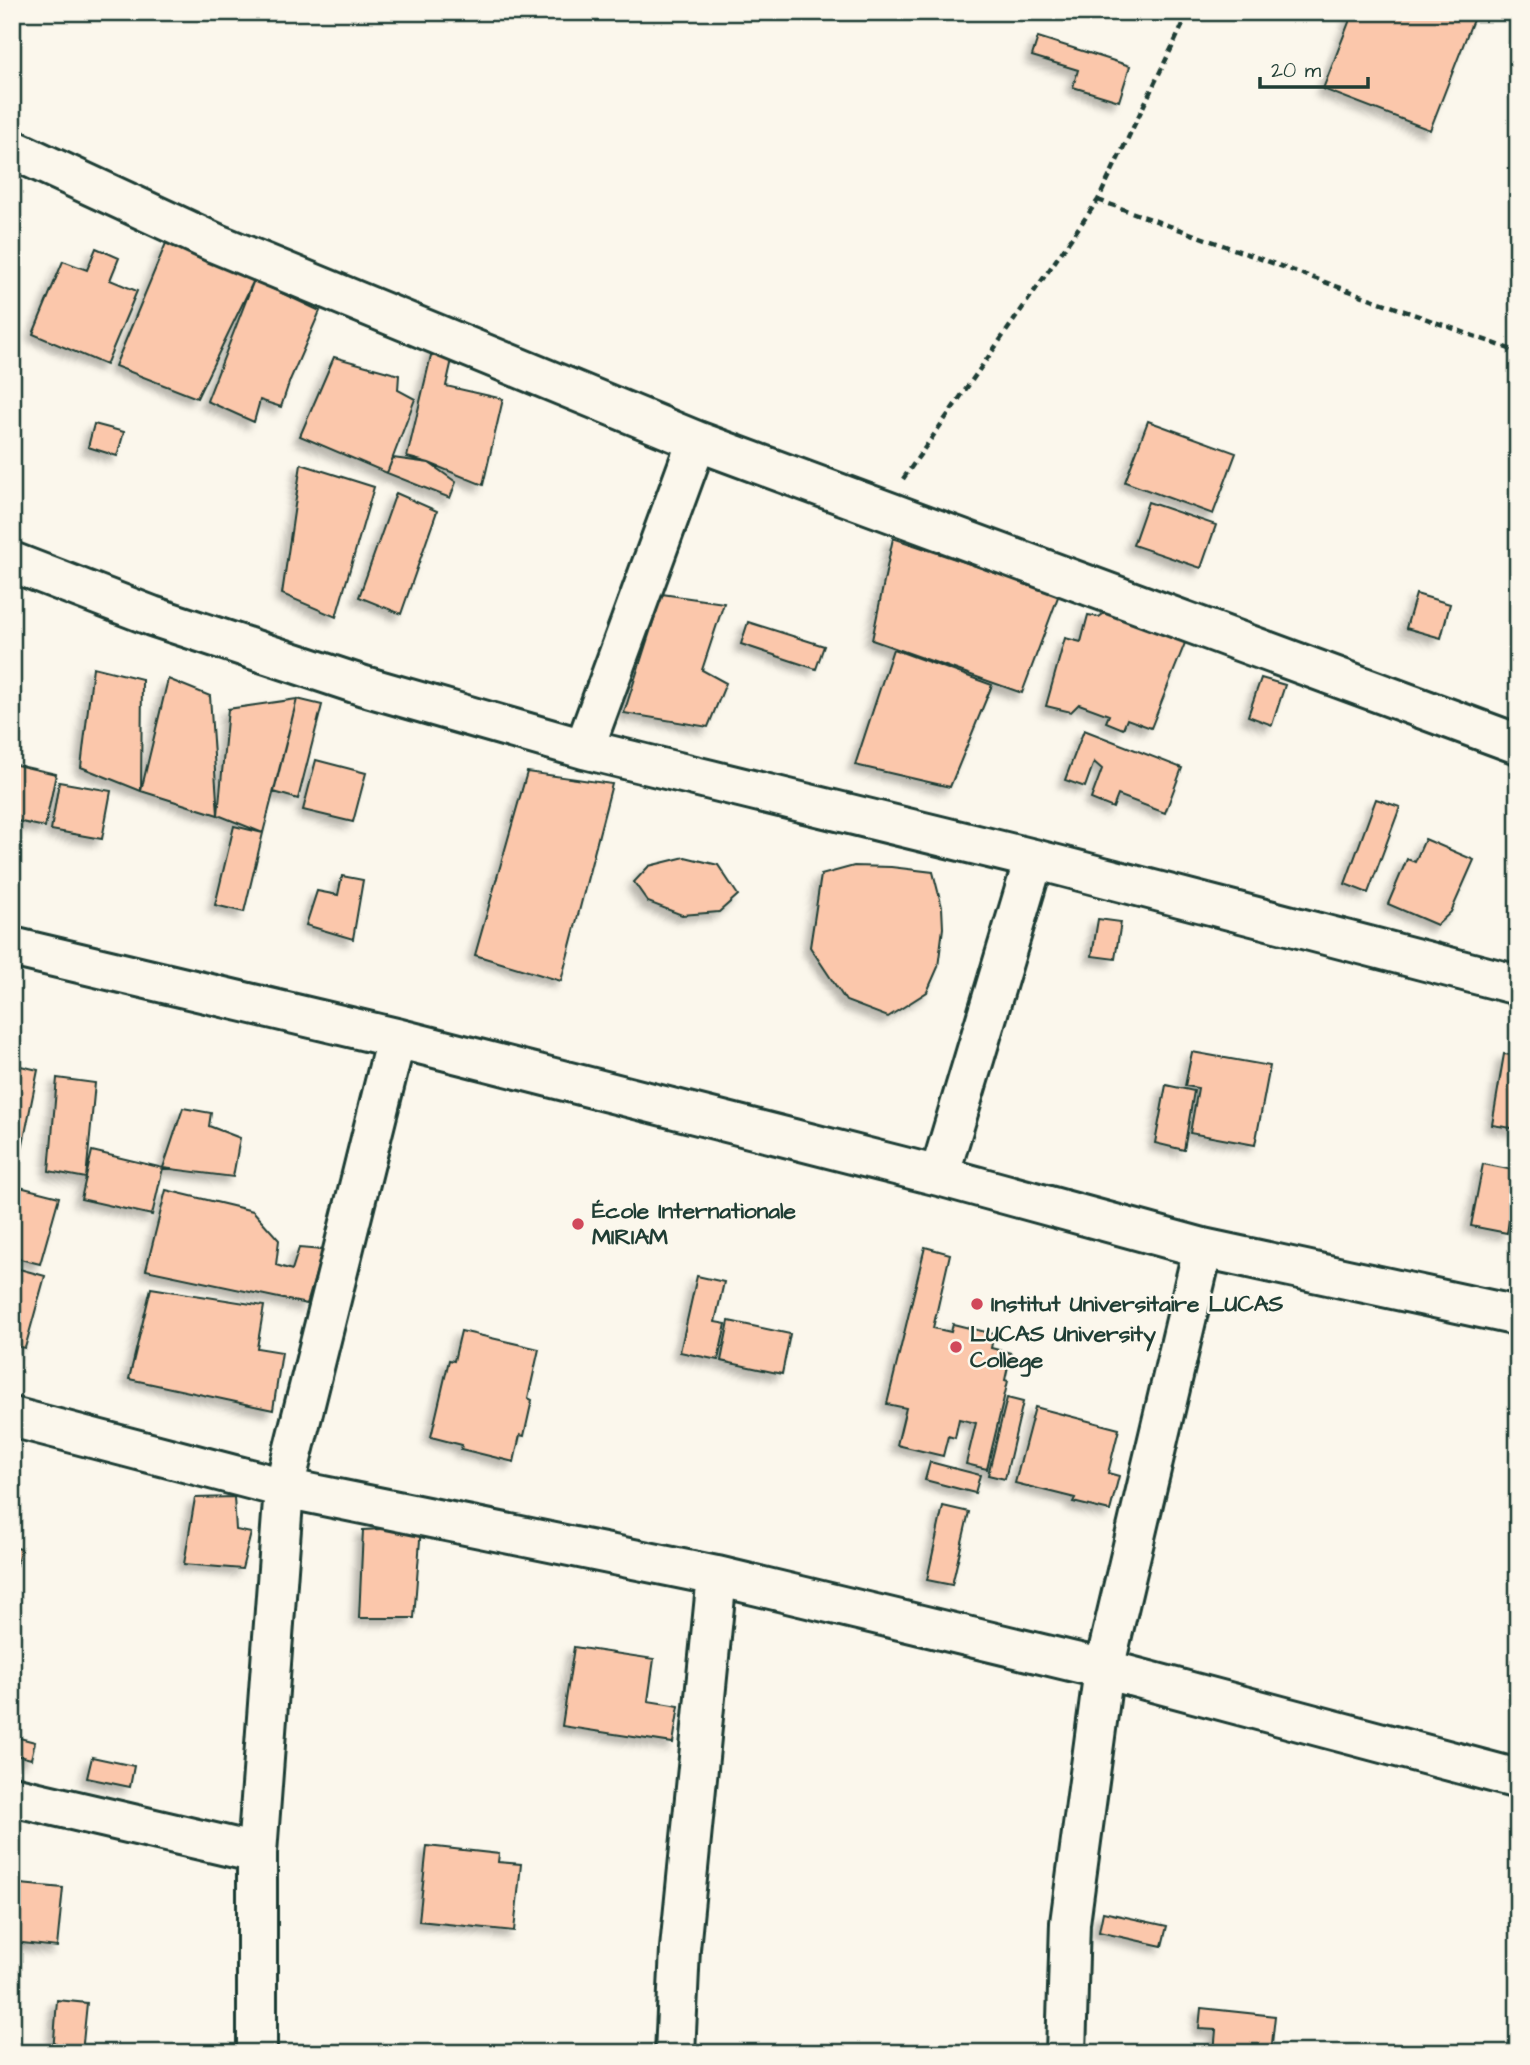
<svg xmlns="http://www.w3.org/2000/svg" width="1530" height="2065" viewBox="0 0 1530 2065" font-family="'Architects Daughter',sans-serif">
  <style>
    .building { fill: #fbc7ab; stroke: #1f3d34; stroke-width: 2; filter: url(#shadow) }
    .lines { fill: none; stroke-linecap: round; stroke-linejoin: round }
    .minor-casing { stroke: #1f3d34; stroke-width: 44 }
    .path { stroke: #1f3d34; stroke-width: 4.5; stroke-dasharray: 7 5; stroke-linecap: butt }
    .minor { stroke: #fbf7ec; stroke-width: 38 }
    .poi-dot { fill: #d1495b; stroke: #fbf7ec; stroke-width: 2.5 }
    .labels { text-anchor: middle; dominant-baseline: central; stroke-width: 5; stroke-linejoin: round; paint-order: stroke }
    .poi-label { font-size: 23px; font-weight: bold; fill: #1f3d34; stroke: #fbf7ec; text-anchor: start }
  </style>
  <defs>
    <filter id="shadow"><feDropShadow dx="-6" dy="6" stdDeviation="3.5" flood-color="#0004"/></filter>
  </defs>
  <rect width="100%" height="100%" fill="#fbf7ec"/>
  <filter id="ink" filterUnits="userSpaceOnUse"><feTurbulence type="fractalNoise" baseFrequency=".0143" numOctaves="2"/><feDisplacementMap in="SourceGraphic" scale="14" xChannelSelector="R" yChannelSelector="G"/><feConvolveMatrix kernelMatrix="1 2 1 2 8 2 1 2 1" color-interpolation-filters="sRGB"/></filter>
  <g filter="url(#ink)">
    <path class="building" d="M1353 12H1476L1430 130 1323 89Z
      M1038 37 1130 66 1119 101 1073 87 1078 70 1032 56Z
      M166 243 254 280 197 398 115 366Z
      M96 248 119 258 110 280 137 291 106 365 33 334 63 261 87 270Z
      M254 280 320 311 290 380 281 407 260 400 254 422 207 401Z
      M433 347 454 351 446 386 503 399 483 485 429 463 407 457Z
      M334 357 399 375 398 390 415 399 387 473 300 436Z
      M1148 421 1236 453 1213 514 1125 482Z
      M94 424 124 432 117 456 88 447Z
      M393 458 429 463 456 482 450 498 387 473Z
      M301 464 374 487 336 617 282 594Z
      M396 493 437 511 401 614 359 597Z
      M1148 502 1216 525 1201 568 1133 545Z
      M893 538 1059 594 1022 693 872 640Z
      M662 594 724 603 702 670 726 683 708 727 624 713Z
      M1416 594 1450 604 1441 638 1406 628Z
      M1106 612 1159 633 1161 628 1187 638 1151 728 1127 719 1123 729 1106 722 1109 715 1079 704 1071 712 1046 706 1065 638 1081 642 1088 615 1099 617Z
      M748 622 824 646 816 669 741 644Z
      M893 649 992 685 950 787 855 765Z
      M93 667 142 679 141 791 81 767Z
      M1261 678 1285 685 1272 725 1248 716Z
      M168 679 210 696 218 815 141 791Z
      M297 699 322 705 298 799 274 792Z
      M297 699 263 833 218 815 228 709Z
      M1084 730 1182 768 1165 813 1118 795 1113 808 1091 799 1102 769 1094 762 1085 787 1065 780Z
      M316 760 366 773 353 822 303 810Z
      M12 764 56 774 45 827 12 820Z
      M527 772 612 784 561 981 475 955Z
      M59 782 111 791 102 839 51 830Z
      M1376 799 1400 807 1368 893 1345 884Z
      M234 826 263 833 244 912 215 905Z
      M1425 839 1474 860 1451 912 1437 925 1388 904 1407 859 1415 862Z
      M685 857 718 865 738 895 719 912 682 915 648 902 634 882 649 866Z
      M854 866 891 867 933 872 942 907 943 928 938 967 927 992 888 1017 846 1001 810 947 821 875Z
      M342 876 363 880 353 939 306 925 317 891 338 895Z
      M1098 919 1121 922 1115 959 1092 956Z
      M1192 1052 1270 1066 1255 1145 1190 1133 1198 1088 1185 1086Z
      M1504 1054 1518 1056V1129L1492 1125Z
      M12 1064 38 1070 19 1164 12 1163Z
      M57 1078 95 1083 86 1178 49 1171Z
      M1166 1085 1194 1091 1184 1150 1155 1143Z
      M183 1108 211 1113 209 1126 240 1138 233 1177 163 1168Z
      M92 1151 163 1168 152 1215 81 1199Z
      M1483 1164 1518 1171 1507 1233 1471 1226Z
      M12 1185 59 1197 40 1264 12 1257Z
      M166 1190 253 1211 279 1240 276 1265 292 1270 299 1248 323 1250 307 1304 146 1270Z
      M925 1247 950 1254 933 1328 951 1332 953 1324 994 1334 991 1348 1011 1353 1005 1380 1008 1381 987 1469 966 1464 976 1423 959 1419 955 1438 948 1436 943 1456 897 1445 906 1408 887 1404Z
      M12 1267 45 1276 25 1348 12 1345Z
      M697 1276 724 1282 715 1322 726 1324 718 1360 680 1352Z
      M151 1288 264 1306 257 1348 282 1352 273 1410 129 1379Z
      M729 1321 790 1334 782 1374 721 1361Z
      M461 1331 539 1349 528 1398 532 1400 524 1436 520 1435 514 1462 461 1449 462 1445 431 1437 449 1360 454 1361Z
      M1007 1398 1023 1402 1005 1479 988 1475Z
      M1035 1407 1119 1429 1108 1473 1119 1476 1110 1511 1073 1502 1075 1498 1015 1483Z
      M930 1462 980 1475 975 1493 925 1480Z
      M234 1497 236 1530 251 1533 242 1569 184 1564 195 1498Z
      M943 1506 969 1512 952 1585 927 1580Z
      M421 1527 414 1618H359L363 1530Z
      M12 1547 21 1549 12 1581Z
      M574 1647 654 1659 648 1701 679 1706 673 1743 562 1726Z
      M12 1736 35 1742 31 1759 12 1754Z
      M92 1757 134 1766 130 1787 87 1778Z
      M427 1846 499 1854 498 1862 521 1864 514 1931 419 1921Z
      M20 1884 63 1888 57 1947 14 1942Z
      M1103 1912 1167 1926 1162 1946 1099 1932Z
      M57 2000 87 2003 82 2053H53Z
      M1201 2008 1275 2016 1271 2053H1214L1216 2030 1199 2029Z"/>
    <g class="lines">
      <g class="minor-casing">
        <path id="minor" d="M12 149 215 243 697 441 1518 744
          M12 562 152 616 364 686 584 749 1034 859 1518 985
          M584 749 697 441
          M12 947 396 1038 939 1176 1203 1248 1518 1316
          M939 1176 1034 859
          M12 1417 284 1488 717 1576 1104 1669 1518 1779
          M12 1796 257 1853
          M257 2053V1853L284 1488 396 1038
          M675 2053 680 1949 717 1576
          M1066 2053 1070 1923 1104 1669 1203 1248"/>
      </g>
      <path class="path" d="M1098 200 1518 352
        M903 479 1098 200 1189 12"/>
      <use href="#minor" class="minor"/>
    </g>
  </g>
  <g class="poi-dot">
    <circle cx="578" cy="1224" r="7"/>
    <circle cx="977" cy="1304" r="7"/>
    <circle cx="956" cy="1347" r="7"/>
  </g>
  <g class="labels">
    <g class="poi-label">
      <text x="592" y="1211">École Internationale<tspan x="592" dy="26">MIRIAM</tspan></text>
      <text x="991" y="1304">Institut Universitaire LUCAS</text>
      <text x="970" y="1334">LUCAS University<tspan x="970" dy="26">College</tspan></text>
    </g>
  </g>
  <rect width="1530" height="2065" fill="none" stroke="#fbf7ec" stroke-width="42"/>
  <rect x="21" y="21" width="1488" height="2023" fill="none" stroke="#1f3d34" stroke-width="2.5" filter="url(#ink)"/>
  <path d="M1260 77v10h108v-10" fill="none" stroke="#1f3d34" stroke-width="3.5"/>
  <text x="1271" y="77" font-size="21" fill="#1f3d34" stroke="#fbf7ec" stroke-width="5" paint-order="stroke">20 m</text>
</svg>
